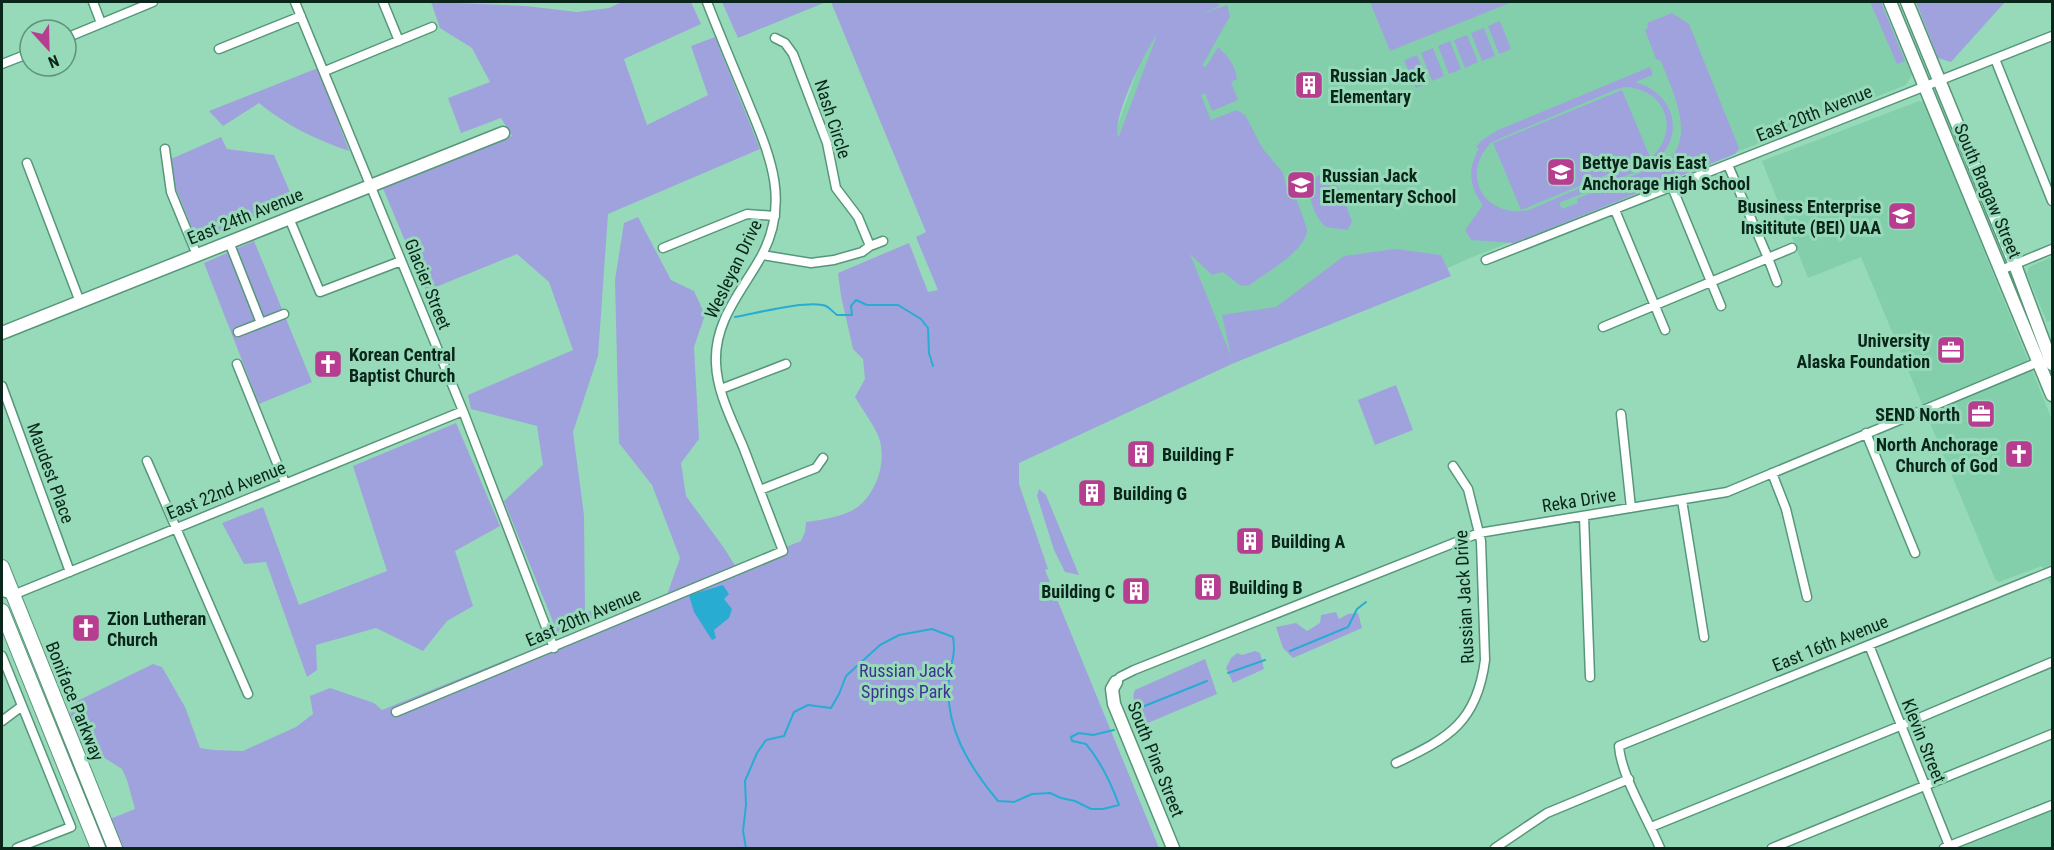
<svg xmlns="http://www.w3.org/2000/svg" width="2054" height="850" viewBox="0 0 2054 850" font-family="'Roboto Condensed',sans-serif">
  <style>
    .built { fill: #83cfab }
    .green { fill: #a0a2dd; fill-rule: evenodd }
    .water { fill: #29acd2 }
    .lines { fill: none; stroke-linecap: round; stroke-linejoin: round }
    .stream { stroke: #29acd2; stroke-width: 2 }
    .street-casing { stroke: #569779; stroke-width: 11 }
    .secondary-casing { stroke: #569779; stroke-width: 15 }
    .primary-casing { stroke: #569779; stroke-width: 16 }
    .street { stroke: #fff; stroke-width: 8 }
    .secondary { stroke: #fff; stroke-width: 12 }
    .primary { stroke: #fff; stroke-width: 14 }
    .labels { text-anchor: middle; dominant-baseline: central; stroke-width: 6; stroke-linejoin: round; paint-order: stroke }
    .poi-label { font-size: 18px; font-weight: bold; fill: #0a251a; stroke: #97dab9; text-anchor: start }
    .street-label { font-size: 18px; fill: #0a251a; stroke: #97dab9 }
    .park-label { font-size: 18px; fill: #403493; stroke: #97dab9 }
  </style>
  <rect width="100%" height="100%" fill="#97dab9"/>
  <path class="built" d="M1218 2H1881L1912 75 1906 85 1470 258 1234 363 1141 193 1116 130 1140 63 1155 36 1163 28 1220 6Z
    M1919 101 1924 102 2052 420V588L2042 566 1999 582 1995 579 1861 257 1808 278 1762 161Z
    M2052 257V320L2047 322 2027 274 2029 267Z
    M2052 811V848H1960Z"/>
  <path class="green" d="M431 2 526 6 577 12 609 8 622 2H691L701 24 624 59 647 125 708 95 691 46 715 37 760 149 608 214 598 356 573 432 584 515 585 613 635 594 640 600 558 634 504 501 543 465 537 426 471 409 468 395 573 350 549 282 517 254 426 291 382 186 512 136 501 118 461 133 448 98 490 82 472 48 440 28Z
    M722 2H826L738 38Z
    M831 2H1218L1220 6 1199 15 1227 5 1230 16 1202 66 1206 67 1218 47C1229 57 1235 65 1237 79L1231 82 1238 100 1212 111 1205 93 1201 95 1211 120 1237 110 1245 115 1263 149 1283 173 1286 186 1293 189 1307 229C1308 250 1265 273 1250 285L1241 286 1223 272 1212 275 1190 254 1231 356 1222 315 1276 307 1344 256 1395 249 1441 255 1451 276 1234 363 1019 463V484L1048 569 1045 570 1159 848H121L110 819 135 809 127 780 122 769 81 743 70 713 71 704 153 664 162 667 185 707 200 748 213 750 243 751 296 727 313 714 310 696 330 688 374 703 382 710 667 595 680 558 652 485 619 443 615 280 624 223 638 217 671 280 694 291 705 315 694 347 699 439 681 463 686 496 724 548 736 567 801 541 805 532 806 522C822 520 847 516 859 506 879 489 888 456 877 433 871 421 862 409 855 397L865 379 863 359 853 349 841 296 838 273 909 243 928 292 938 290 916 237 926 232ZM1157 35 1119 136H1118C1112 118 1145 51 1157 35Z
    M1370 2H1512L1390 51Z
    M1870 2H1881L1905 61 1897 64Z
    M1916 2H2005L1951 62 1938 58Z
    M1672 13 1689 24 1739 148 1735 154 1514 243 1471 240 1465 230 1483 205C1469 187 1467 169 1479 149L1476 147 1482 140 1498 130 1650 67 1653 75 1635 82C1680 95 1687 145 1645 168L1559 203 1562 209 1578 203 1577 199 1668 161C1696 134 1672 91 1661 61L1656 59 1645 30 1648 28 1647 23ZM1626 87C1666 90 1680 129 1652 157L1529 210C1484 219 1459 174 1492 142L1617 89Z
    M1500 21 1511 49 1499 54 1488 26Z
    M1484 28 1495 56 1482 61 1471 33Z
    M1467 35 1478 62 1465 68 1454 40Z
    M1450 41 1461 69 1449 74 1438 46Z
    M1433 48 1444 76 1432 81 1421 53Z
    M1417 55 1428 83 1416 88 1404 60Z
    M318 68 349 151C315 139 287 126 259 103L223 126 209 111Z
    M1622 90 1650 157 1521 210 1493 143Z
    M221 137 227 149 274 155 293 199 198 243 170 174 171 159Z
    M1319 175C1340 175 1345 205 1352 221L1348 230 1326 227C1315 218 1307 196 1310 182Z
    M254 241 312 382 259 404 204 263Z
    M1396 385 1413 430 1375 445 1358 400Z
    M456 423 500 526 455 551 473 606 447 621 423 651 376 628 316 645 317 670 307 677 266 562 244 564 222 523 263 507 299 605 387 571 353 466Z
    M1039 489 1046 495 1079 575 1065 572 1054 550 1037 496Z
    M1336 612 1339 619 1348 614 1358 613 1362 628 1293 658 1283 648 1276 627 1296 623 1307 631 1320 623 1321 615Z
    M1255 651 1260 653 1264 669 1233 683 1226 668 1231 658 1237 653 1242 655Z
    M1205 659 1217 694 1143 725C1139 714 1130 701 1135 690Z"/>
  <path class="water" d="M723 585 729 594 724 599 732 609 729 618 714 630 716 638 712 640 694 612 689 595Z"/>
  <g class="lines">
    <path class="stream" d="M735 317C754 314 809 299 826 306 830 308 833 312 837 315H852L851 306 856 300 867 305H898L921 319 928 328 929 353 933 366
      M1290 651 1348 627 1357 609 1366 602
      M1228 673 1265 660
      M1132 711 1207 681
      M746 848 743 831 746 805 745 781 757 753 766 740 784 736 794 712 808 705 831 708 839 694 846 676 880 645 899 635 932 629 953 637C956 656 951 661 949 678 944 726 968 765 998 801L1014 802 1032 794 1050 793 1061 798 1075 801 1091 809H1103L1119 805C1111 783 1101 762 1086 744L1072 741 1071 737 1079 733 1093 735 1114 730"/>
    <g class="street-casing">
      <path id="street" d="M93 2 101 23
        M295 2 463 411 554 648
        M383 2 399 41
        M66 38 153 2
        M775 38 785 43 793 54 827 143 836 188 858 217 870 246
        M219 49 301 16
        M1995 59 2052 201
        M2 64 30 53
        M325 71 432 27
        M165 149 171 192 197 255
        M27 163 80 302
        M1672 187 1721 306
        M1615 210 1665 330
        M289 218 320 292 401 261
        M229 242 261 323
        M663 248 747 214 775 216
        M762 255 811 263 834 260 862 252 870 246 883 241
        M1486 260 2052 36
        M2001 270 2052 249
        M1777 282 1768 258 1792 248
        M1603 327 1768 258 1728 165
        M238 332 284 314
        M237 364 285 483
        M2 386 70 572
        M721 389 786 364
        M1621 414 1631 508
        M1866 433 1915 553
        M147 461 248 694
        M1772 473 1786 509 1807 597
        M760 490 816 468 823 458
        M1682 500 1704 637
        M1584 516 1590 677
        M2 592 13 595 463 411
        M1869 645 1950 848
        M2 656 71 827 17 848
        M1116 682 1120 677 1134 670 1479 533 1727 492 2041 361
        M396 712 783 551C770 517 757 483 744 449 733 422 717 393 716 363 714 320 743 290 762 255 792 197 767 150 745 95 732 64 719 33 707 2
        M2 721 22 706
        M1396 763C1449 738 1477 722 1485 660L1481 541 1468 489 1453 466
        M1651 827 1900 726 2052 662
        M1495 848 1547 813 1629 779
        M1660 848C1648 819 1621 776 1619 746L2052 571
        M1772 848 2052 734
        M1944 848 2052 805"/>
    </g>
    <g class="secondary-casing">
      <path id="secondary" d="M1890 2 2052 395
        M1907 2 2015 265 2052 364
        M2 333 503 133
        M1116 682 1112 689 1114 704 1173 848"/>
    </g>
    <g class="primary-casing">
      <path id="primary" d="M2 567 115 848
        M2 611 98 848"/>
    </g>
    <use href="#street" class="street"/>
    <use href="#secondary" class="secondary"/>
    <use href="#primary" class="primary"/>
  </g>
  <defs>
    <g id="building-square" transform="scale(1.5)"><rect x="-9" y="-9" width="18" height="18" rx="4" fill="#b63d90" stroke="#97dab9"/><path d="M-4-6H4V6H1V3H-1V6H-4ZM-2.5-4.3h1.7v1.8h-1.7ZM.8-4.3h1.7v1.8H.8ZM-2.5-1h1.7V.8h-1.7ZM.8-1h1.7V.8H.8Z" fill="#fff"/></g>
    <g id="school-square" transform="scale(1.5)"><rect x="-9" y="-9" width="18" height="18" rx="4" fill="#b63d90" stroke="#97dab9"/><path d="M0-5L7-2L0 1L-7-2ZM-4 1L0 2.5L4 1V4Q0 6-4 4Z" fill="#fff"/></g>
    <g id="university-square" transform="scale(1.5)"><rect x="-9" y="-9" width="18" height="18" rx="4" fill="#b63d90" stroke="#97dab9"/><path d="M0-5L7-2L0 1L-7-2ZM-4 1L0 2.5L4 1V4Q0 6-4 4Z" fill="#fff"/></g>
    <g id="office-square" transform="scale(1.5)"><rect x="-9" y="-9" width="18" height="18" rx="4" fill="#b63d90" stroke="#97dab9"/><path d="M-6-3h4V-5.5h4V-3h4V5H-6ZM-1-4.5V-3h2v-1.5ZM-6 0V1H6V0Z" fill="#fff"/></g>
    <g id="church-square" transform="scale(1.5)"><rect x="-9" y="-9" width="18" height="18" rx="4" fill="#b63d90" stroke="#97dab9"/><path d="M-1.2-6h2.4v3.5h3.3v2.4h-3.3V6h-2.4V-.1h-3.3v-2.4h3.3Z" fill="#fff"/></g>
  </defs>
  <g fill-rule="evenodd">
    <use href="#building-square" x="1309" y="85"/>
    <use href="#school-square" x="1561" y="172"/>
    <use href="#school-square" x="1301" y="185"/>
    <use href="#university-square" x="1902" y="216"/>
    <use href="#office-square" x="1951" y="350"/>
    <use href="#church-square" x="328" y="364"/>
    <use href="#office-square" x="1981" y="414"/>
    <use href="#building-square" x="1141" y="454"/>
    <use href="#church-square" x="2019" y="454"/>
    <use href="#building-square" x="1092" y="493"/>
    <use href="#building-square" x="1250" y="541"/>
    <use href="#building-square" x="1208" y="587"/>
    <use href="#building-square" x="1136" y="591"/>
    <use href="#church-square" x="86" y="628"/>
  </g>
  <g class="labels">
    <g class="poi-label">
      <text x="1330" y="75">Russian Jack<tspan x="1330" dy="21">Elementary</tspan></text>
      <text x="1582" y="162">Bettye Davis East<tspan x="1582" dy="21">Anchorage High School</tspan></text>
      <text x="1322" y="175">Russian Jack<tspan x="1322" dy="21">Elementary School</tspan></text>
      <text x="1881" y="206" text-anchor="end">Business Enterprise<tspan x="1881" dy="21">Insititute (BEI) UAA</tspan></text>
      <text x="1930" y="340" text-anchor="end">University<tspan x="1930" dy="21">Alaska Foundation</tspan></text>
      <text x="349" y="354">Korean Central<tspan x="349" dy="21">Baptist Church</tspan></text>
      <text x="1960" y="414" text-anchor="end">SEND North</text>
      <text x="1998" y="444" text-anchor="end">North Anchorage<tspan x="1998" dy="21">Church of God</tspan></text>
      <text x="1162" y="454">Building F</text>
      <text x="1113" y="493">Building G</text>
      <text x="1271" y="541">Building A</text>
      <text x="1229" y="587">Building B</text>
      <text x="1115" y="591" text-anchor="end">Building C</text>
      <text x="107" y="618">Zion Lutheran<tspan x="107" dy="21">Church</tspan></text>
    </g>
    <g class="street-label">
      <text transform="translate(1814 113) rotate(-22)">East 20th Avenue</text>
      <text transform="translate(833 119) rotate(72)">Nash Circle</text>
      <text transform="translate(1988 191) rotate(67)">South Bragaw Street</text>
      <text transform="translate(245 216) rotate(-22)">East 24th Avenue</text>
      <text transform="translate(733 269) rotate(-64)">Wesleyan Drive</text>
      <text transform="translate(428 284) rotate(68)">Glacier Street</text>
      <text transform="translate(51 473) rotate(70)">Maudest Place</text>
      <text transform="translate(226 490) rotate(-22)">East 22nd Avenue</text>
      <text transform="translate(1579 500) rotate(-9)">Reka Drive</text>
      <text transform="translate(1464 597) rotate(-93)">Russian Jack Drive</text>
      <text transform="translate(583 617) rotate(-23)">East 20th Avenue</text>
      <text transform="translate(1830 643) rotate(-22)">East 16th Avenue</text>
      <text transform="translate(75 701) rotate(68)">Boniface Parkway</text>
      <text transform="translate(1924 741) rotate(68)">Klevin Street</text>
      <text transform="translate(1156 759) rotate(68)">South Pine Street</text>
    </g>
    <g class="park-label">
      <text x="906" y="670">Russian Jack<tspan x="906" dy="21">Springs Park</tspan></text>
    </g>
  </g>
  <rect width="2054" height="850" fill="none" stroke="#0a251a" stroke-width="6"/>
  <g transform="translate(48 48) rotate(158)"><circle r="28" fill="#97dab9" stroke="#5f9279" stroke-width="1.5"/>
  <path d="M0-4.5L10 22L0 15L-10 22Z" fill="#b63d90"/>
  <text y="-9" font-size="16" font-weight="bold" text-anchor="middle" fill="#0a251a">N</text>
  </g>
</svg>
